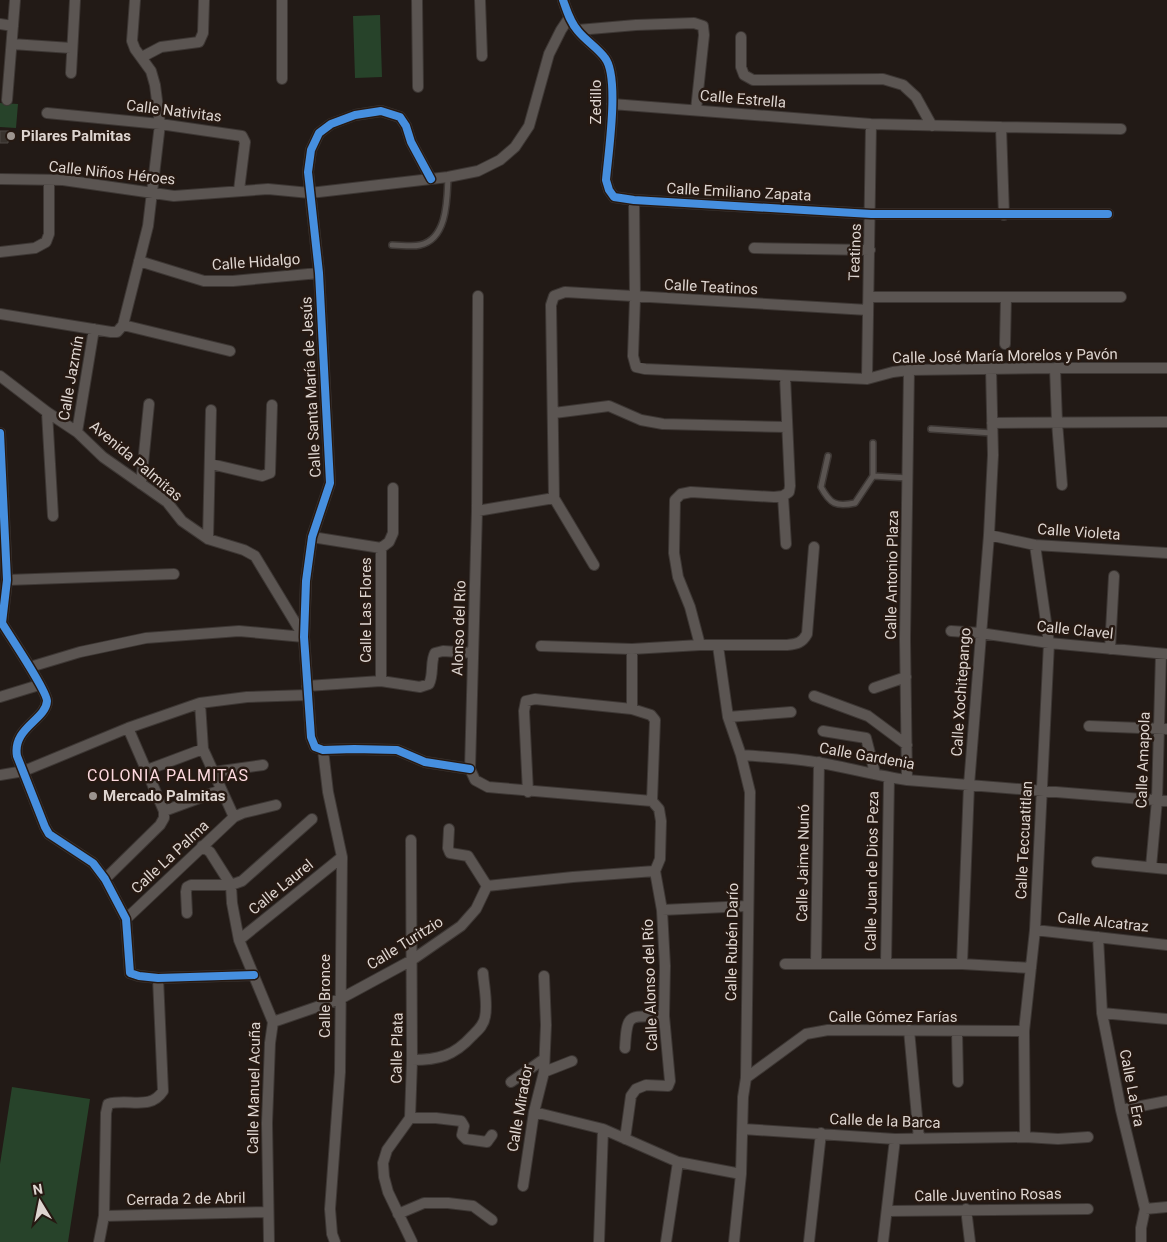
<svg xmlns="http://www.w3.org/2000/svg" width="1167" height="1242" viewBox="0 0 1167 1242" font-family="Roboto,sans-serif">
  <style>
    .green { fill: #27432a }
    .building { fill: #39332e; stroke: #4d4743 }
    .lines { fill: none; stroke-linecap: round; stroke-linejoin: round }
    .lane-casing { stroke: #3d3734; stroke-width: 8 }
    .street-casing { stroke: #3d3734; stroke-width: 12 }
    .lane { stroke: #5b5552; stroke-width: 5 }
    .street { stroke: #5b5552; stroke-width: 10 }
    .cycleway-casing { stroke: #261912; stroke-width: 11 }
    .cycleway { stroke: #468fdf; stroke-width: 8 }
    .poi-dot { fill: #9c948f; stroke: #261912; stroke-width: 2 }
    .labels { text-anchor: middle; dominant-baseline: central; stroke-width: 5; stroke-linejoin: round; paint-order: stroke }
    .street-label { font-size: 15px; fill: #ded5d0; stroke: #261912 }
    .poi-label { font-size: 15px; font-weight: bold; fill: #ded5d0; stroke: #261912; text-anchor: start }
    .neighbourhood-label { font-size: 16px; letter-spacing: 1px; fill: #fddae0; stroke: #261912 }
  </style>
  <rect width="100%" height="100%" fill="#221a16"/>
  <path class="green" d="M380 15 382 77 355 78 353 16Z
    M0 103 18 104 16 128 0 127Z
    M12 1087 90 1099 68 1242H0V1164Z"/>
  <path class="building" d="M0 131H9L8 143H0Z"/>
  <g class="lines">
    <g class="lane-casing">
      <path id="lane" d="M392 245C401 245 412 247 420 245 448 239 447 198 448 177
        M931 429 992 433
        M873 443V476L908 478
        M828 456 821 487C830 504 836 507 855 503L873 476"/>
    </g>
    <g class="street-casing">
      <path id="street" d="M417 0 418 87
        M480 0 482 56
        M563 0C567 11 570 22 578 31 586 41 598 48 605 58 620 77 608 155 606 180L609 190 614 197 634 200 871 214H1108
        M0 24 13 26
        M578 30 636 25 694 23 703 26 704 35 696 110
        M741 37V67L744 75 753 80 883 79 903 85 916 97 932 126
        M12 44 71 48
        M142 57 161 47 199 42 203 33 204 0
        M71 73 75 0
        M282 79V0
        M7 100 15 0
        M612 104 871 124 1001 127
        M47 113 160 124 242 136 245 142 239 190
        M0 179 63 180 174 196 268 189 310 193 448 177 478 171 500 160 515 147 529 126 549 54 561 30 569 18
        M431 179 411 142 406 126 400 117 381 111 355 115 331 124 319 133 311 150 308 172 319 273 330 483 312 537 306 581 304 637 311 737 315 747 323 750 354 749 397 750 425 762 470 769
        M634 200 635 298 633 356 636 367 645 369 867 379 893 372 909 370 1055 368H1167
        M1004 215 1001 127 1121 129
        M754 248 870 250
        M0 252 35 248 46 242 49 234V180
        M139 261 204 281H233L319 273
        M478 296 477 511 470 769 475 780 488 787 652 801
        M869 297H1121
        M0 314 111 332H117L123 325 148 226 160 124 155 85 151 71 135 49 132 41 135 0
        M123 325 230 351
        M1005 344 1006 297
        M1055 368 1057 422 1062 485
        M0 376 47 412 77 432 103 457 167 502 182 521 208 539 244 550 255 556 304 637
        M785 376 790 486 789 492 783 496 786 544
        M867 379 871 124
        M47 412 53 516
        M554 413 609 406 641 420 663 424 787 427
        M992 423 1167 422
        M77 432 94 329
        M0 433 7 580 2 623C9 635 47 691 47 701 46 720 12 728 17 756L45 827 49 834 93 863 105 879 126 919 130 973 139 976 158 978 254 975
        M211 464 262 476 270 473 272 405
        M141 484 149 404
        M477 511 554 498
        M989 535 1035 545 1167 553
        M312 537 381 548
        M208 539 211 410
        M381 548V681
        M381 548 389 542 393 533V488
        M594 565 554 498 551 305 554 296 565 292 868 310
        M7 580 174 574
        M951 631 980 633 1049 643 1167 654
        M700 645 690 607 678 577 674 553 675 500 681 494 691 492 774 497 783 496
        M541 646 632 649 700 645H787C797 644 802 643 807 634L814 547
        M718 646 728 717 741 755 750 792 746 1078 743 1097 741 1174 734 1242
        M1110 649 1114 576
        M30 667 80 652 146 638 239 631 304 637
        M307 686 381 681 420 687 429 684C434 674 430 662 435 653L443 651 473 653
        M874 688 906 677
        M814 696 868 716 907 745
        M0 697 39 685
        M200 703 203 749 234 817
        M632 709V649
        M728 717 791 712
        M1089 726 1167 729
        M823 731 866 738 875 773
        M323 750 328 792 342 857 340 1072 330 1209 332 1234 335 1242
        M741 755C767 757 795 758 821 763 850 768 878 776 907 780L1167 801
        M147 770 203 749
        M214 772 263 765
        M0 775 24 771 128 728 200 703 247 697 308 695
        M907 780 905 639 909 370
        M528 792 524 711 526 701 535 699 632 709 651 715 655 720 652 801
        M164 811 221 790
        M449 829 448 848 450 853 468 856 487 886
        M411 840 412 1060 410 1118 387 1150 383 1163 384 1177 388 1192 412 1242
        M202 846 210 852 231 885 232 903 239 940 273 1022 270 1043 267 1123 269 1242
        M1097 862 1167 869
        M1151 867 1157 800 1161 654
        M105 879 160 825 164 818V811L128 728
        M487 886 573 877 655 871
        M662 910 747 906
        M187 913 186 892 187 887 191 885H231L242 881 312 819
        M126 919 234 817 243 813 276 805
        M1035 930 1167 945
        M1098 937 1102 1013 1121 1110 1145 1209 1141 1228V1242
        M239 940 342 857
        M785 964H962L1031 968
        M816 964 819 762
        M886 964 889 778
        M962 964 969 785 989 535 993 455 991 368
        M1102 1013 1167 1019
        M273 1022 340 999 412 960 461 926 476 909 487 886
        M909 1030 919 1139
        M957 1031 958 1082
        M625 1048C627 1011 629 1017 664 1016
        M412 1060C438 1060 454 1056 472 1036 478 1030 484 1025 485 1017 488 1004 484 987 483 973
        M544 1072 572 1061
        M746 1078 806 1034 828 1030 1024 1031
        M511 1082 544 1059
        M1121 1110 1167 1101
        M534 1112 603 1129 678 1162 741 1174
        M410 1118H436L461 1121 464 1126 462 1135 466 1139 487 1142 492 1135
        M743 1129 895 1139 1025 1137 1058 1139 1088 1137
        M1025 1137 1024 1031 1035 930 1049 643 1035 545
        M625 1139 631 1096 636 1089 646 1085 668 1086 670 1081 664 1016 665 966 662 910 655 871 660 859 661 821 659 809 652 801
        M523 1186 534 1112 544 1072 546 1025 544 976
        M966 1209 970 1242
        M1145 1209 1167 1207
        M888 1211 1088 1209
        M398 1214 424 1203H448L473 1206 492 1220
        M104 1216 268 1212
        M99 1242 104 1216 106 1113 108 1104C129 1098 150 1111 163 1091L158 978
        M599 1242 603 1129
        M666 1242 678 1162
        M809 1242 821 1133
        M883 1242 895 1139"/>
    </g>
    <use href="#lane" class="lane"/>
    <use href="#street" class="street"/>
    <g class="cycleway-casing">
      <path id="cycleway" d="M563 0C567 11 570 22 578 31 586 41 598 48 605 58 620 77 608 155 606 180L609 190 614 197 634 200 871 214H1108
        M431 179 411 142 406 126 400 117 381 111 355 115 331 124 319 133 311 150 308 172 319 273 330 483 312 537 306 581 304 637 311 737 315 747 323 750 354 749 397 750 425 762 470 769
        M0 433 7 580 2 623C9 635 47 691 47 701 46 720 12 728 17 756L45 827 49 834 93 863 105 879 126 919 130 973 139 976 158 978 254 975"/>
    </g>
    <use href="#cycleway" class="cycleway"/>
  </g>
  <g class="poi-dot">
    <circle cx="11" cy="136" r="5"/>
    <circle cx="93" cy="796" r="5"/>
  </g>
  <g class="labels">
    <g class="street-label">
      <text transform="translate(743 99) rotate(5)">Calle Estrella</text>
      <text transform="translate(596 102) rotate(-90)">Zedillo</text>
      <text transform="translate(174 111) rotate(7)">Calle Nativitas</text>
      <text transform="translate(112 173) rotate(6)">Calle Niños Héroes</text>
      <text transform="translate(739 192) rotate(3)">Calle Emiliano Zapata</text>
      <text transform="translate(855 252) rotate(-88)">Teatinos</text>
      <text transform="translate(256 262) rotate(-4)">Calle Hidalgo</text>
      <text transform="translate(711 287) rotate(3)">Calle Teatinos</text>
      <text transform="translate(1005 356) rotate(-1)">Calle José María Morelos y Pavón</text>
      <text transform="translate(71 378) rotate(-80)">Calle Jazmín</text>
      <text transform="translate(311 387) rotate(-93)">Calle Santa María de Jesús</text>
      <text transform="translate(136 461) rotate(40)">Avenida Palmitas</text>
      <text transform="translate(1079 532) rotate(4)">Calle Violeta</text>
      <text transform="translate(892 575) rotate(-89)">Calle Antonio Plaza</text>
      <text transform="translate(366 610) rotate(-90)">Calle Las Flores</text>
      <text transform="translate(459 628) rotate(-88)">Alonso del Río</text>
      <text transform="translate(1075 630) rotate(6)">Calle Clavel</text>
      <text transform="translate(961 692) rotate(-86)">Calle Xochitepango</text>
      <text transform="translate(867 756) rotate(10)">Calle Gardenia</text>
      <text transform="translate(1143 760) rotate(-88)">Calle Amapola</text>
      <text transform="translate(1024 840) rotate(-87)">Calle Teccuatitlan</text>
      <text transform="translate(170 857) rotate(-43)">Calle La Palma</text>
      <text transform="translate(803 863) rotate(-89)">Calle Jaime Nunó</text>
      <text transform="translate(872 871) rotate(-89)">Calle Juan de Dios Peza</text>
      <text transform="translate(281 887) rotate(-39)">Calle Laurel</text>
      <text transform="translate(1103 922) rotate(6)">Calle Alcatraz</text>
      <text transform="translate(732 942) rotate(-89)">Calle Rubén Darío</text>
      <text transform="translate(405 943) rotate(-32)">Calle Turitzio</text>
      <text transform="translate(650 985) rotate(-92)">Calle Alonso del Río</text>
      <text transform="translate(325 996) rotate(-90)">Calle Bronce</text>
      <text x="893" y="1017">Calle Gómez Farías</text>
      <text transform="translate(397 1048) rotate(-89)">Calle Plata</text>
      <text transform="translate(254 1088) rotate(-89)">Calle Manuel Acuña</text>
      <text transform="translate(1132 1088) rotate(79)">Calle La Era</text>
      <text transform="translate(520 1108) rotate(-80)">Calle Mirador</text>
      <text transform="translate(885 1121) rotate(2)">Calle de la Barca</text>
      <text transform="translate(988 1195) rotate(-1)">Calle Juventino Rosas</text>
      <text transform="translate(186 1199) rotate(-1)">Cerrada 2 de Abril</text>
    </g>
    <g class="poi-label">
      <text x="21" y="136">Pilares Palmitas</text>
      <text x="103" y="796">Mercado Palmitas</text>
    </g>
    <g class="neighbourhood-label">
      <text x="168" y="775">COLONIA PALMITAS</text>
    </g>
  </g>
  <g transform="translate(40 1202) rotate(350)" stroke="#261912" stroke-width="4" paint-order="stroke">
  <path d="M0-4L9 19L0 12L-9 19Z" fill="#ded5d0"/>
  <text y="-8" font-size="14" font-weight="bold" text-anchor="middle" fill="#ded5d0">N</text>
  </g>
</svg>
